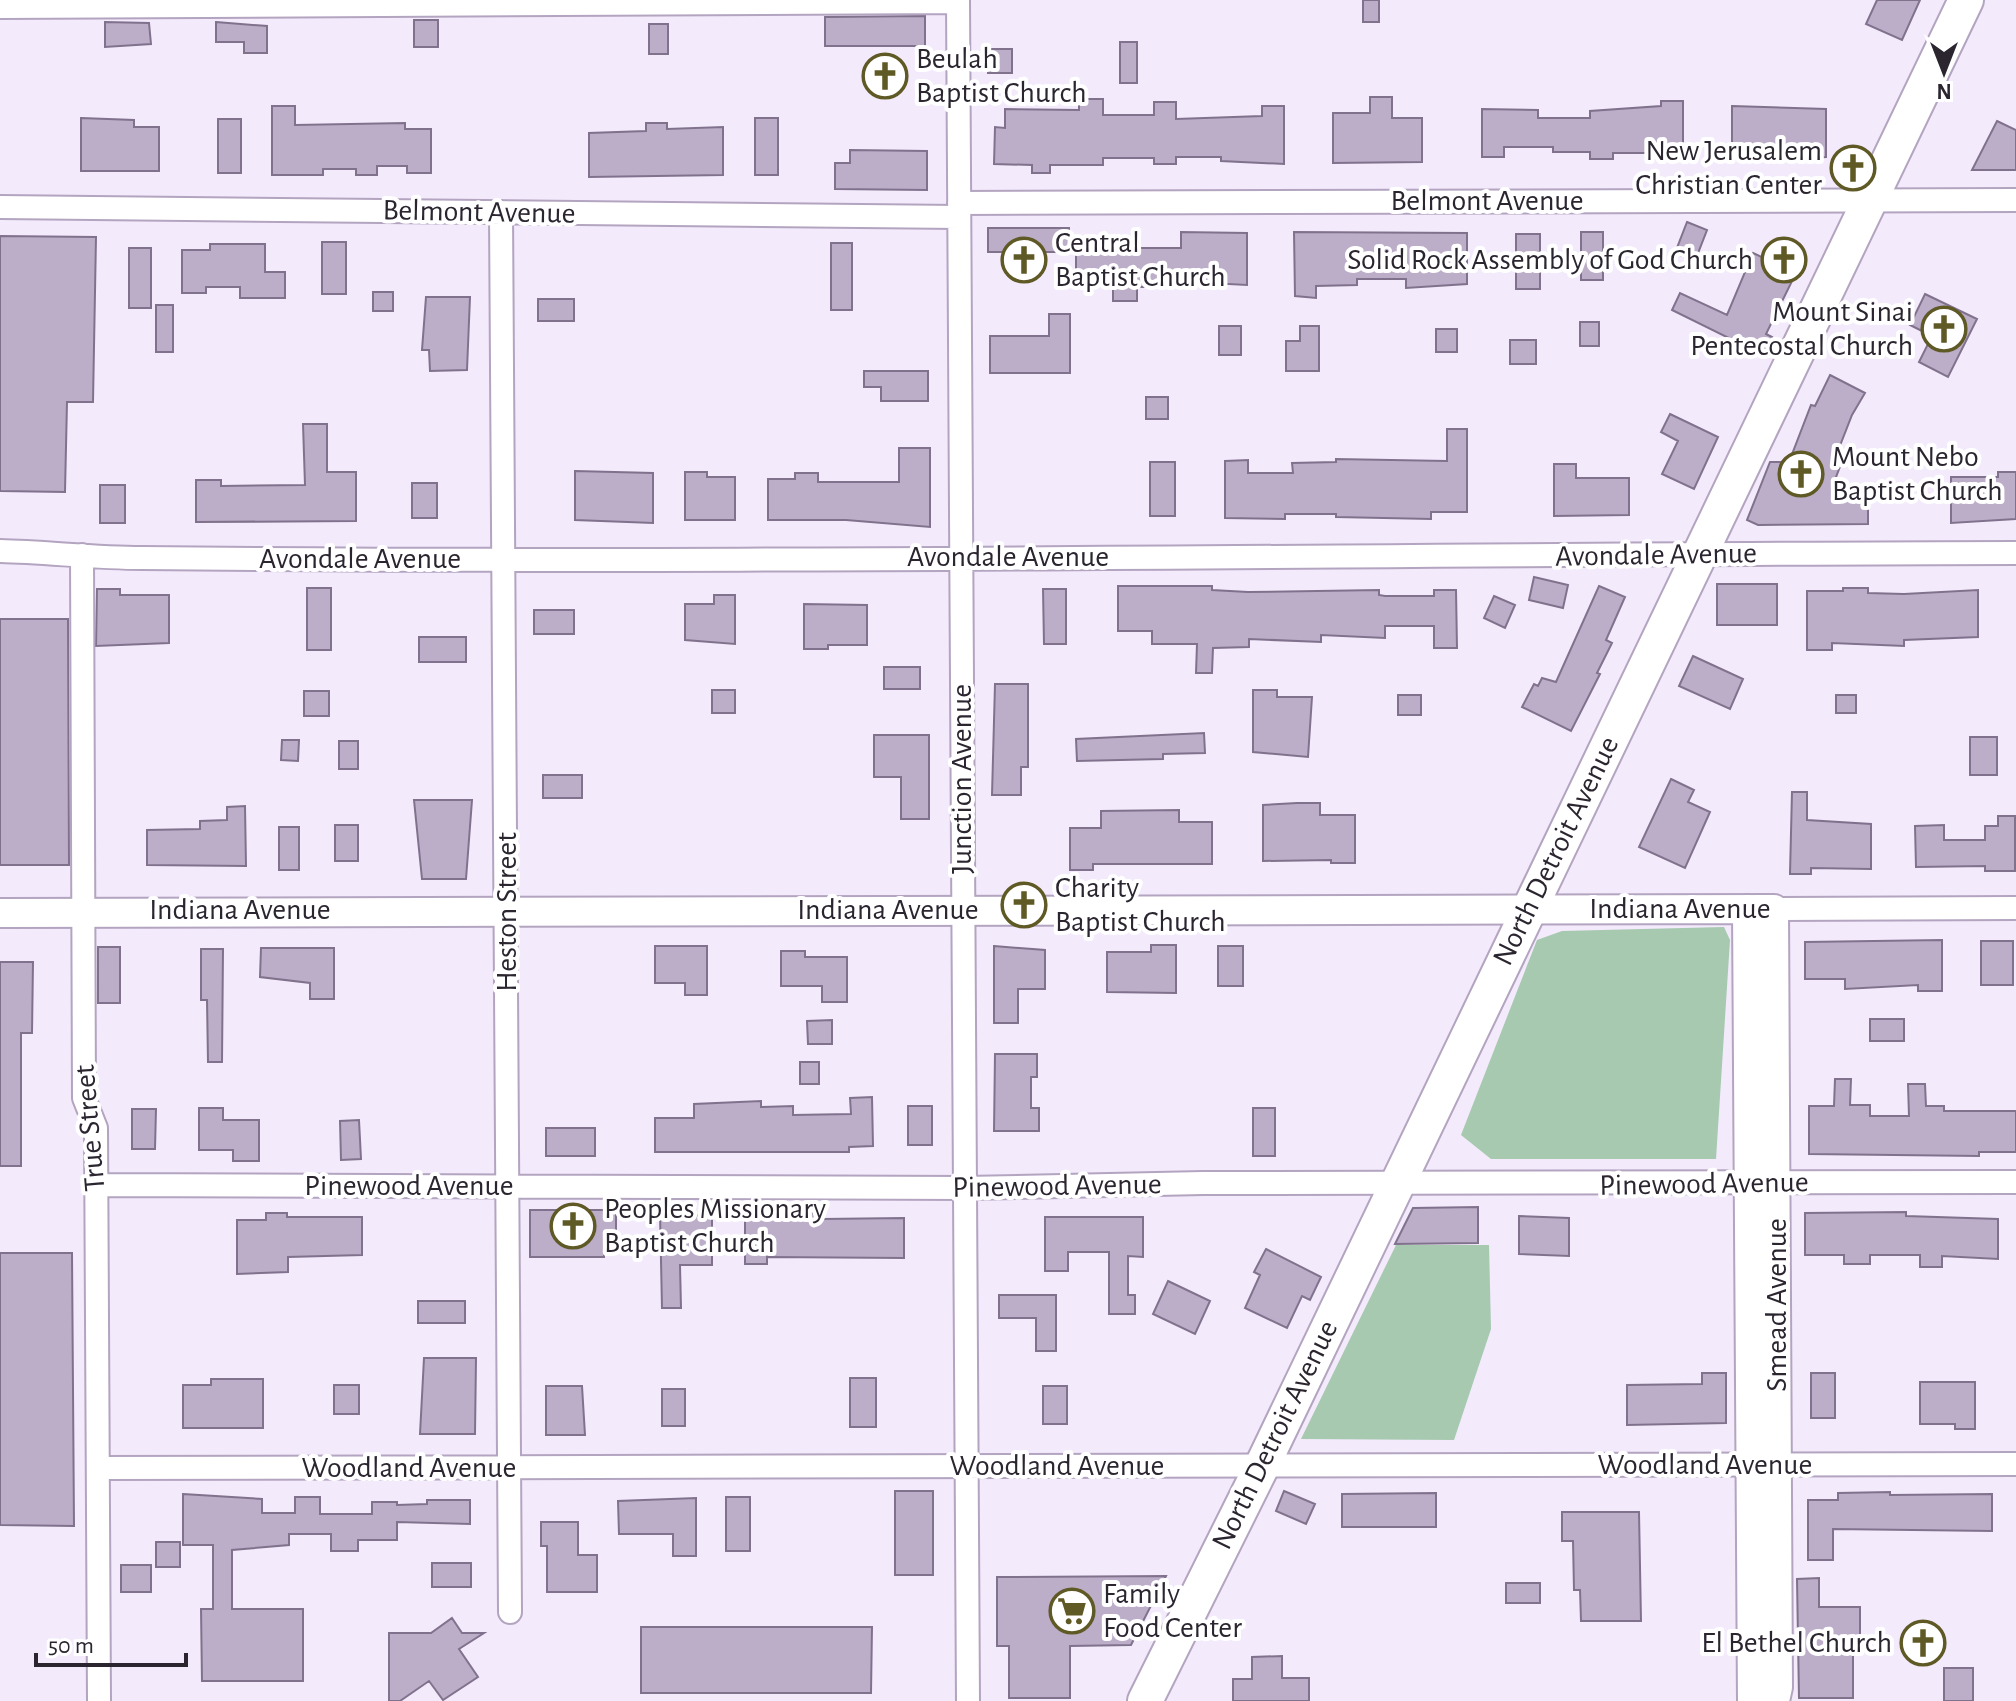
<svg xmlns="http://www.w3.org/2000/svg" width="2016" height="1701" viewBox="0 0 2016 1701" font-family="'Alegreya Sans',sans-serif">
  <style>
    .green { fill: #a6c9af }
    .building { fill: #bcadc9; stroke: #80728c; stroke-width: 2 }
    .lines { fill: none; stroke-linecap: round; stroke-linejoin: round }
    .minor-casing { stroke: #b3a4c0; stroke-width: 26 }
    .tertiary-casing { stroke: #b3a4c0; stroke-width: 32 }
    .primary-casing { stroke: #b3a4c0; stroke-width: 38 }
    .minor { stroke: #fff; stroke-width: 22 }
    .tertiary { stroke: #fff; stroke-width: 28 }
    .primary { stroke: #fff; stroke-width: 34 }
    .labels { text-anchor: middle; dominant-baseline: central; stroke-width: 8; stroke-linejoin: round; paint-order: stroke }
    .poi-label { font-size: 30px; fill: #2b2530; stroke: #fff; text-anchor: start }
    .street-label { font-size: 30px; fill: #2b2530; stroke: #fff }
  </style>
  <rect width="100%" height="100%" fill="#f3eafc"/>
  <path class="green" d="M1724 927 1730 940 1716 1159H1491L1461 1135 1537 940 1562 931Z
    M1396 1245H1489L1491 1329 1454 1440 1301 1439Z"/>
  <path class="building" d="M1363 0H1379V22H1363Z
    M1877 0H1920L1902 40 1866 24Z
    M925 16V46H825V17Z
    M414 20H438V47H414Z
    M105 22 149 23 151 44 105 47Z
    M216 22 267 26V53H244V42H216Z
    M649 24H668V54H649Z
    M1120 42H1137V83H1120Z
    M988 49H1012V73H988Z
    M1370 97H1392V118H1422V162L1333 163V113H1370Z
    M1079 99H1103V115H1154V102H1176V119L1262 116V106H1284V164L1221 161V157H1176V164H1154V158H1103V165H1050V173H1032V165L994 164 995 127 1005 128V109L1079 110Z
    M1661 101H1683V159H1661V153H1613V159H1590V152H1553V147H1504V157H1482V109L1538 110V118H1590V111L1661 106Z
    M272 106H295V125L405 123V129H431V173H407V166H377V175H356V169H323V175H272Z
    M1732 106 1826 109V157L1768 160V153H1732Z
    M81 118 134 120V127H159V171H81Z
    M755 118H778V175H755Z
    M218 119H241V173H218Z
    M1997 121 2016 130V170H1972Z
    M646 123H667V129L723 127V175L589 177V133L646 131Z
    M850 150 927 151V190L835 189V163H850Z
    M1687 222 1707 230 1695 261 1675 253Z
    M988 228H1069V236L1137 240V248H1181V232L1247 233V285L1170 281V287H1137V301H1113V282H1076V252H988Z
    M1294 232 1467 233V284L1406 288V279H1357V285L1316 286V298L1295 296Z
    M1581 232H1603V280H1581Z
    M1516 234H1540V289H1516Z
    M0 236 96 237 93 402H67L65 492 0 491Z
    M322 242H346V294H322Z
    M831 243H852V310H831Z
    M210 244H265V272H285V298H240V287H206V293H182V250H210Z
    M129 248H151V308H129Z
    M1753 253 1796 273 1766 334 1772 337 1763 355 1672 310 1680 293 1727 315Z
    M373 292H393V311H373Z
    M1925 294 1977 319 1948 377 1919 362 1932 336 1910 325Z
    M426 297H470L467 370 430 371 429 350H422Z
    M538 299H574V321H538Z
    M156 305H173V352H156Z
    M1049 314H1070V373H990V336H1049Z
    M1580 322H1599V346H1580Z
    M1219 326H1241V355H1219Z
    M1300 326H1319V371H1286V341H1300Z
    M1436 329H1457V352H1436Z
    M1510 340H1536V364H1510Z
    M864 371H928V401H881V387H864Z
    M1830 375 1865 393 1852 415 1834 461 1841 464 1833 485 1868 498V524L1758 525 1747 520 1770 462H1789L1811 405 1815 406Z
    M1146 397H1168V419H1146Z
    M1670 414 1718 437 1694 489 1662 474 1678 441 1661 432Z
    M303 424H327V472H356V521L196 522V480H221V486L305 485Z
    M1447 429H1467V512H1431V519L1336 517V514H1285V519L1225 518V461L1248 460V473H1293L1292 463 1336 462V459L1447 461Z
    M899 448H930V527L846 520H768V479H795V473H818V482H899Z
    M1150 462H1175V516H1150Z
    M1554 464H1576V478H1629V515L1554 516Z
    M575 471 653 473V523L575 520Z
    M685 472H707V477H735V520H685Z
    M1998 472H2016V519L1951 523V477H1998Z
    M412 483H437V518H412Z
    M100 485H125V523H100Z
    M1534 577 1568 585 1563 608 1529 600Z
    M1717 584H1777V625H1717Z
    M1118 586H1212V590L1248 592 1379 590V595L1385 596H1434V590H1456L1457 648H1434V626H1385V638L1321 635V642L1249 639V647L1213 648 1212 673H1196L1197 644H1152V631H1118Z
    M1599 586 1625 597 1606 640 1612 643 1597 673 1600 674 1571 731 1522 707 1534 684 1538 686 1542 678 1556 682Z
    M307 588H331V650H307Z
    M1843 588H1868V593L1904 594 1978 590V637L1904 640V646L1832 643V650H1807V591H1843Z
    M97 589H120V595H169V643L96 646Z
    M1043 589H1066V644H1044Z
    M714 595H735V644L685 640V604H714Z
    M1494 596 1515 605 1505 628 1484 618Z
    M804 604 867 605V645H828V649H804Z
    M534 610H574V634H534Z
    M0 619H68L69 865H0Z
    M419 637H466V662H419Z
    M1693 656 1743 679 1730 709 1679 686Z
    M884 667H920V689H884Z
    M995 684H1028V767H1021V795H992Z
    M712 690H735V713H712Z
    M1253 690H1277V697H1312L1308 757 1253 752Z
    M304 691H329V716H304Z
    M1398 695H1421V715H1398Z
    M1836 695H1856V713H1836Z
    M1204 733 1205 753 1163 754V759L1077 761 1076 739Z
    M874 735H929V819H901V777H874Z
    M1970 737H1997V775H1970Z
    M282 740H299L298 761 281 760Z
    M339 741H358V769H339Z
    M543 775H582V798H543Z
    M1671 779 1694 790 1688 802 1710 812 1685 868 1639 847Z
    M1792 792H1807V820L1871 824V869L1811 868V874H1790Z
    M414 800H472L466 879H422Z
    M1297 803H1320V815H1355V863H1331V860L1263 861V805Z
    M245 806 246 866 147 865V830L200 829V821L227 820V807Z
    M1179 810V822H1212V864H1093V870H1070V828H1101V811Z
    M1998 816H2015V871H1985V866L1916 867 1915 826 1944 825V840H1985V826H1998Z
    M335 825H358V861H335Z
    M279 827H299V870H279Z
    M1942 940V991H1918V985L1845 989V979H1805V942Z
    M1981 941H2013V985H1981Z
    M1151 945H1176V993L1107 992V952H1151Z
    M655 946H707V995H685V983H655Z
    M994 946 1045 950V989H1018V1023H994Z
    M1218 946H1243V986H1218Z
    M98 947H120V1003H98Z
    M261 948H334V999H310V983L260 977Z
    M201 949H223L222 1062H208L207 1000H201Z
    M781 951H805V957H847V1002H822V986H781Z
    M0 962H33L32 1033H21V1166H0Z
    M1870 1019H1904V1041H1870Z
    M832 1020V1044H808L807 1021Z
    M995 1054H1037V1077H1031V1108H1039V1131H994Z
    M800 1062H819V1084H800Z
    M1835 1079H1851L1850 1105H1870V1116H1909L1908 1084H1925L1926 1106H1944V1111H2016V1152H1979V1156L1809 1154V1106H1834Z
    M872 1097 873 1146 849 1147V1152H655V1118H694V1104L761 1101V1107L793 1106V1115L851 1114 850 1098Z
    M908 1106H932V1145H908Z
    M199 1108H223V1120H259V1161H233V1150H199Z
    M1253 1108H1275V1156H1253Z
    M132 1109H156L155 1149H132Z
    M359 1120 361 1159 341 1160 340 1121Z
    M546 1128H595V1156H546Z
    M1478 1207V1243L1395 1244 1413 1208Z
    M530 1210H616V1243H604V1257H530Z
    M794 1212 822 1214V1219L904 1218V1258L767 1257V1264H745V1213Z
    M1906 1212V1216L1998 1219V1259L1942 1256V1267H1920V1255H1870V1264H1844V1255H1805V1213Z
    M266 1213H287V1217H362V1255L288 1257V1272L237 1274V1220H266Z
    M660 1214 712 1216V1265H680L681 1308H662Z
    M1519 1216 1569 1218V1256L1519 1254Z
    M1045 1217H1143V1257L1128 1256V1295H1135V1314H1109V1252H1068V1271H1045Z
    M1266 1249 1321 1277 1310 1300 1302 1296 1287 1328 1245 1308 1260 1275 1254 1272Z
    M0 1253H72L74 1526 0 1525Z
    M1168 1281 1210 1301 1195 1334 1153 1314Z
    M999 1295H1056V1351H1036V1318H999Z
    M418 1301H465V1323H418Z
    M424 1358H476L475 1434H420Z
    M1702 1373H1726V1423L1627 1425V1385L1702 1384Z
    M1811 1373H1835V1418H1811Z
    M850 1378H876V1427H850Z
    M211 1379H263V1428H183V1385H211Z
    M1920 1382H1975V1429H1955V1424H1920Z
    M334 1385H359V1414H334Z
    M546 1386H582L585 1435H546Z
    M1043 1386H1067V1424H1043Z
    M662 1389H685V1426H662Z
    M895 1491H933V1575H895Z
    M1284 1491 1315 1504 1306 1524 1276 1511Z
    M1890 1492V1495L1992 1494V1531L1833 1529V1560H1808V1500H1838V1493Z
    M1436 1493V1527H1342V1494Z
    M183 1494 262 1499V1513H295V1497H320V1514H372V1502H397V1505L427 1504V1500H470V1524L397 1522V1540H358V1551H331V1534H289V1545L232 1550V1609H303V1681H202L201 1609H213V1545H183Z
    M726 1497H750V1551H726Z
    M696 1498V1556H673V1534H619L618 1501Z
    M1562 1512H1639L1641 1621H1581L1580 1590H1574L1573 1541H1562Z
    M541 1522H578V1555H597V1592H547V1546H541Z
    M156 1542H180V1567H156Z
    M432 1563H471V1587H432Z
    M121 1565H151V1592H121Z
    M1166 1576 1131 1645 1070 1646V1698H1009V1646H997V1577Z
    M1819 1578V1607H1860V1642H1853V1698H1799L1797 1579Z
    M1506 1583H1540V1603H1506Z
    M452 1618 462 1633H484L459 1649 478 1677 443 1700 429 1681 400 1701H389V1633H431Z
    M641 1627H872L871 1693H641Z
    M1282 1656V1678H1309V1701H1233V1679H1252V1657Z
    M1944 1668H1973V1701H1944Z"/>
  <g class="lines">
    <g class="minor-casing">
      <path id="minor" d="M958 0 968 1701
        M0 7 958 2
        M959 203 2016 200
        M0 207 959 217
        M501 212 510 1612
        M0 551C47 552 94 558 142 558 766 564 1391 554 2016 553
        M82 555 84 1098 96 1128 99 1701
        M1774 909 2016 908
        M97 1185 965 1188 1203 1183 2016 1182
        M98 1468 2016 1464"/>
    </g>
    <g class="tertiary-casing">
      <path id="tertiary" d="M1747 909 1752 1701
        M0 913 1774 909 1778 1687 1775 1701"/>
    </g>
    <g class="primary-casing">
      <path id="primary" d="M1145 1701 1262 1466 1966 0"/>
    </g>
    <use href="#minor" class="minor"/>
    <use href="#tertiary" class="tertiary"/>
    <use href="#primary" class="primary"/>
  </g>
  <defs>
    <g id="church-ring" transform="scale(2.3)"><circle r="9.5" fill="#fff" stroke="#5f5925" stroke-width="1.5"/><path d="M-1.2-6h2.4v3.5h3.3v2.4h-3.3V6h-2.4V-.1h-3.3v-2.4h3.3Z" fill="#5f5925"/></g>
    <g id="supermarket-ring" transform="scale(2.3)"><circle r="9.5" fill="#fff" stroke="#5f5925" stroke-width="1.5"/><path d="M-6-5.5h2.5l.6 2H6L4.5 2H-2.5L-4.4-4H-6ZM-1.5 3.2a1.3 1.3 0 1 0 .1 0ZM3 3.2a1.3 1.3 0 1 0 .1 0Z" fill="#5f5925"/></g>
  </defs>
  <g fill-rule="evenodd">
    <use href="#church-ring" x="885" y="76"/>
    <use href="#church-ring" x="1853" y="168"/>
    <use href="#church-ring" x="1024" y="260"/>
    <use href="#church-ring" x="1784" y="260"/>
    <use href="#church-ring" x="1944" y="329"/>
    <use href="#church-ring" x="1801" y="474"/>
    <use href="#church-ring" x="1024" y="905"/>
    <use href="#church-ring" x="573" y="1226"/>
    <use href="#supermarket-ring" x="1072" y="1611"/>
    <use href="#church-ring" x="1923" y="1643"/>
  </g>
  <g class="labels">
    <g class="poi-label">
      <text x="916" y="59">Beulah<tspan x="916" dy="34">Baptist Church</tspan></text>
      <text x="1822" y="151" text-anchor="end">New Jerusalem<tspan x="1822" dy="34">Christian Center</tspan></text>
      <text x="1055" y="243">Central<tspan x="1055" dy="34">Baptist Church</tspan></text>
      <text x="1753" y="260" text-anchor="end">Solid Rock Assembly of God Church</text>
      <text x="1913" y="312" text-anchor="end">Mount Sinai<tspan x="1913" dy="34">Pentecostal Church</tspan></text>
      <text x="1832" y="457">Mount Nebo<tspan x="1832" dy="34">Baptist Church</tspan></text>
      <text x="1055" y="888">Charity<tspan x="1055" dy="34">Baptist Church</tspan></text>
      <text x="604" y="1209">Peoples Missionary<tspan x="604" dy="34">Baptist Church</tspan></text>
      <text x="1103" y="1594">Family<tspan x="1103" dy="34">Food Center</tspan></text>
      <text x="1892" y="1643" text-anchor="end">El Bethel Church</text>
    </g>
    <g class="street-label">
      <text x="1487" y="201">Belmont Avenue</text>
      <text transform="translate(479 212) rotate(1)">Belmont Avenue</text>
      <text transform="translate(1656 555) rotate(-1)">Avondale Avenue</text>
      <text x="1008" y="557">Avondale Avenue</text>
      <text x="360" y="559">Avondale Avenue</text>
      <text transform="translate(962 779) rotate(-90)">Junction Avenue</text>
      <text transform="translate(1556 851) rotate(-64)">North Detroit Avenue</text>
      <text x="1680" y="909">Indiana Avenue</text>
      <text x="240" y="910">Indiana Avenue</text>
      <text x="888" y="910">Indiana Avenue</text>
      <text transform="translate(507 912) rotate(-90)">Heston Street</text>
      <text transform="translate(90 1128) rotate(-95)">True Street</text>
      <text transform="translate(1704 1184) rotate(-1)">Pinewood Avenue</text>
      <text x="409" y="1186">Pinewood Avenue</text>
      <text transform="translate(1057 1186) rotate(-1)">Pinewood Avenue</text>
      <text transform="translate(1777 1305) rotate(-90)">Smead Avenue</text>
      <text transform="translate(1275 1435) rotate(-64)">North Detroit Avenue</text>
      <text x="1705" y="1465">Woodland Avenue</text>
      <text x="1057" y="1466">Woodland Avenue</text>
      <text x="409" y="1468">Woodland Avenue</text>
    </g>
  </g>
  <g transform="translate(1944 72) rotate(180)" stroke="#ffffff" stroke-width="6" paint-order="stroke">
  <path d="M0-6L14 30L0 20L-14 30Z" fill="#2b2530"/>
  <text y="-12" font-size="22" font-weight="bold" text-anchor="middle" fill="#2b2530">N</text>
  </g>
  <path d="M36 1653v12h150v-12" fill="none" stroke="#2b2530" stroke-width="4"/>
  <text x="48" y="1653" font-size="24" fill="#2b2530" stroke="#ffffff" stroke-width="6" paint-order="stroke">50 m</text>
</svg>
